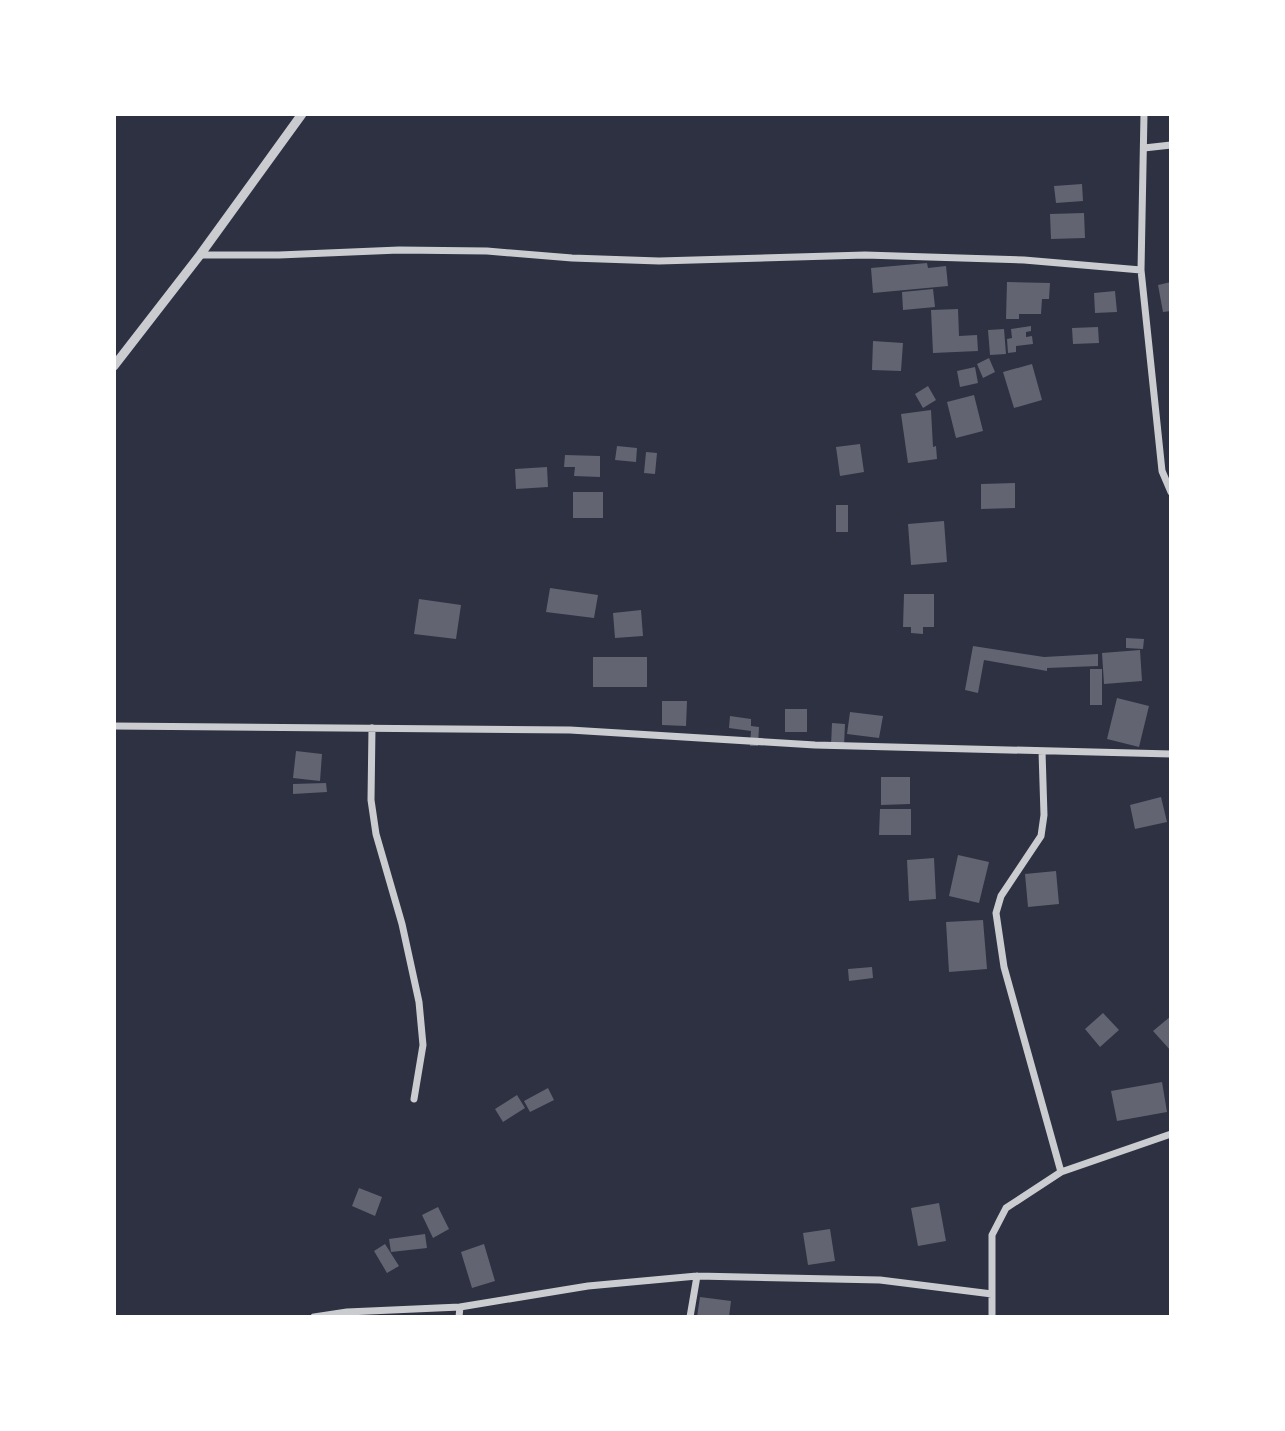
<svg xmlns="http://www.w3.org/2000/svg" width="1285" height="1431" viewBox="0 0 1285 1431" font-family="Overpass,sans-serif">
  <style>
    .building { fill: #626471 }
    .lines { fill: none; stroke-linecap: round; stroke-linejoin: round }
    .minor { stroke: #caccd0; stroke-width: 7 }
    .tertiary { stroke: #caccd0; stroke-width: 9 }
  </style>
  <rect width="100%" height="100%" fill="#2d3142"/>
  <path class="building" d="M1082 184 1083 201 1056 203 1054 186Z
    M1084 213 1085 238 1051 239 1050 214Z
    M927 263 928 268 946 266 948 286 873 293 871 268Z
    M1007 282 1050 283 1049 299H1042L1041 314H1019V319H1006Z
    M1171 282V311L1163 312 1158 285Z
    M933 289 935 307 903 310 902 292Z
    M1115 291 1117 312 1095 313 1094 293Z
    M958 309 959 336 977 335 978 351 933 353 931 310Z
    M1031 326V331L1026 332V337L1032 336 1033 344 1016 346V352L1008 353 1007 339 1012 338 1011 329Z
    M1098 327 1099 343 1073 344 1072 328Z
    M1004 329 1006 354 990 355 988 330Z
    M873 341 903 343 901 371 872 370Z
    M989 358 995 372 983 378 977 364Z
    M1032 364 1042 400 1014 408 1003 372Z
    M975 367 978 383 960 387 957 371Z
    M928 386 936 400 923 408 915 394Z
    M974 395 983 431 956 438 947 402Z
    M931 410 933 447 936 446 937 459 908 463 901 414Z
    M860 444 864 472 840 476 836 447Z
    M617 446 637 448 636 462 615 460Z
    M646 452 657 453 655 474 644 473Z
    M565 455 600 456V477L574 476 575 467H564Z
    M547 467 548 487 516 489 515 469Z
    M1015 483V508L981 509V484Z
    M573 492H603V518H573Z
    M836 505H848V532H836Z
    M944 521 947 562 911 565 908 524Z
    M550 588 598 595 594 618 546 612Z
    M904 594H934V627H923V634L911 633V627H903Z
    M419 599 461 605 456 639 414 634Z
    M641 610 643 636 615 638 613 613Z
    M1126 638 1144 639 1143 649 1126 648Z
    M973 646 1044 657 1098 654V666L1047 668V671L984 660 978 693 965 690Z
    M1140 650 1142 681 1104 684 1102 653Z
    M593 657H647V687H593Z
    M1090 669H1102V705H1090Z
    M1117 698 1149 706 1139 747 1107 739Z
    M662 701H687L686 726 662 725Z
    M785 709H807V732H785Z
    M850 712 883 716 879 738 847 734Z
    M730 716 751 719V726L759 727 758 746H750L751 731 729 728Z
    M832 723 845 724 844 746H831Z
    M296 751 322 754 320 781 293 778Z
    M881 777H910V804L881 805Z
    M326 783 327 792 293 794V784Z
    M1161 797 1167 822 1135 829 1130 805Z
    M880 809H911V835H879Z
    M958 855 989 862 979 903 949 896Z
    M934 858 936 899 909 901 907 860Z
    M1056 871 1059 904 1028 907 1025 874Z
    M983 920 987 969 949 972 946 922Z
    M872 967 873 978 849 981 848 969Z
    M1103 1013 1119 1030 1100 1047 1085 1029Z
    M1171 1016V1051L1153 1031Z
    M1162 1082 1167 1112 1117 1121 1111 1091Z
    M548 1088 554 1100 530 1112 524 1101Z
    M517 1095 525 1108 503 1122 495 1109Z
    M359 1188 382 1197 375 1216 352 1206Z
    M939 1203 946 1241 918 1246 911 1208Z
    M438 1207 449 1229 433 1238 422 1215Z
    M830 1229 835 1261 808 1265 803 1233Z
    M425 1234 427 1248 391 1252 389 1239Z
    M385 1244 399 1266 387 1273 374 1251Z
    M484 1244 495 1281 472 1288 461 1252Z
    M700 1297 731 1301 729 1317H697Z"/>
  <g class="lines">
    <path class="minor" d="M1144 114 1141 270 1162 471 1171 492
      M1144 148 1171 145
      M200 255H279L399 250 487 251 572 258 659 261 865 255 1024 260 1141 270
      M114 726 570 730 815 745 1171 754
      M372 728 371 800 376 834 402 924 419 1002 423 1045 414 1099
      M1061 1172 1171 1134
      M460 1307 588 1286 697 1276 880 1280 992 1294
      M314 1317 347 1312 460 1307 459 1317
      M690 1317 697 1276
      M992 1317V1235L1006 1208 1061 1172 1004 967 996 913 1001 896 1041 836 1044 815 1042 751"/>
    <path class="tertiary" d="M114 366 200 255 302 114"/>
  </g>
  <rect width="1285" height="1431" fill="none" stroke="#ffffff" stroke-width="232"/>
</svg>
